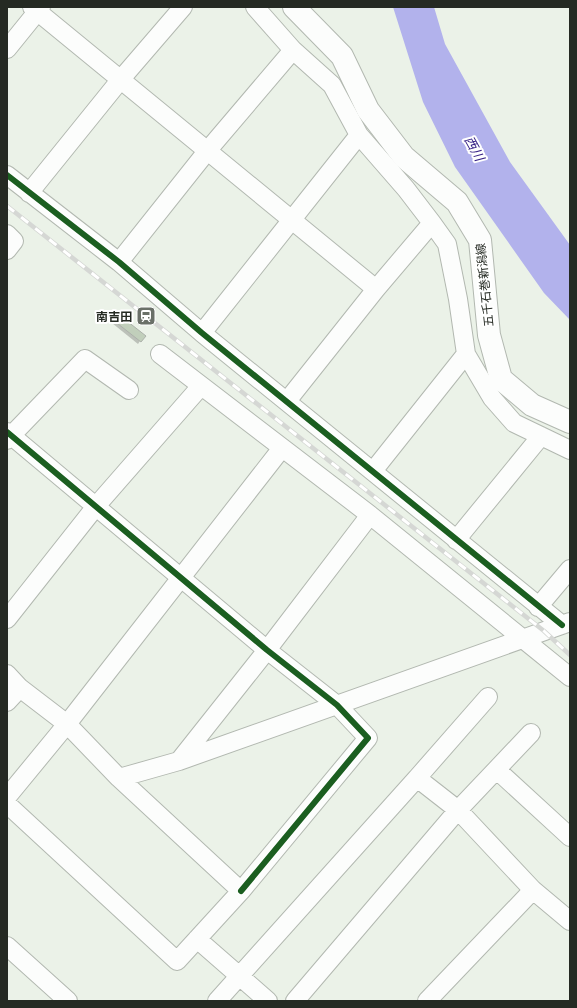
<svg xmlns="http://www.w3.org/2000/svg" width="577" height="1008" viewBox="0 0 577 1008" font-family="Literata,'Noto Sans JP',serif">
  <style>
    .water { fill: #b2b2ec }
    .shadow { fill: #0003 }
    .building { fill: #c1cfbb; stroke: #adb2ab }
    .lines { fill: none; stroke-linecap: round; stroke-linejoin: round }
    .street-casing { stroke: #b2b8b0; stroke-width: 20 }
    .secondary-casing { stroke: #b2b8b0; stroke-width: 24 }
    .street { stroke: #fcfdfc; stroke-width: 18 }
    .secondary { stroke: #fcfdfc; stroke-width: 22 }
    .rail-casing { stroke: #d5d7d4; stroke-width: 4.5 }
    .rail { stroke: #fff; stroke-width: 3; stroke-dasharray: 9; stroke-linecap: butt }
    .cycleway-casing { stroke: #fff; stroke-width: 8 }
    .cycleway { stroke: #1b5e20; stroke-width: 6 }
    .labels { text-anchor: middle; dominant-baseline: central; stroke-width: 4; stroke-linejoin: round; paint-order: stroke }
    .street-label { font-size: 12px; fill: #252a23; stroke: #fff }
    .poi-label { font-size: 12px; font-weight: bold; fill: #252a23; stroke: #fff; text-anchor: end }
    .water-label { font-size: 13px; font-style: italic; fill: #362185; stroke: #fff }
  </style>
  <rect width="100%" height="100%" fill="#ebf2e8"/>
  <path class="water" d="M393 7H434L445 44 510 162 570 245V320L544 293 455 167 423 102Z"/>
  <path class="shadow" d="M111 313 140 341 138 344 107 319Z"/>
  <path class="building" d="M113 310 146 336 141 342 108 316Z"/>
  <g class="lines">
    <g class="street-casing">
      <path id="street" d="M32 7 376 289
        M255 7 293 50
        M7 49 41 7
        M7 175 119 262 202 333 562 625
        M29 193 121 79 183 7
        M7 234 14 241 7 250
        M119 262 208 150 293 50 332 85 359 135 202 333
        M160 354 370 515 570 677
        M466 354 492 398 514 423 570 450
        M287 401 376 289 432 223 406 189 359 135
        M7 432 267 650 337 705 368 738 241 891
        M7 440 85 359 129 390
        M373 471 466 354 458 299 447 244 432 223
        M456 540 541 436
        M538 607 570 569
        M7 619 97 505 201 386
        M7 674 20 688 67 724 119 778 179 761 570 622
        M7 702 20 688
        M179 761 267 650 370 515
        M497 770 570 837
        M417 778 488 697
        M7 797 67 724 282 448
        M7 804 177 961 241 891 119 778
        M197 939 268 1001
        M7 946 68 1001
        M217 1001 417 778 458 810 533 890 570 921
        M295 1001 458 810 531 733
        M427 1001 533 890"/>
    </g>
    <g class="secondary-casing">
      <path id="secondary" d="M294 7 342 56 368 110 404 157 457 202 480 240 489 335 501 379 532 405 570 422"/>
    </g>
    <use href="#street" class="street"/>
    <use href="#secondary" class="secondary"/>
    <g class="rail-casing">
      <path id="rail" d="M7 206 544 631 570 655"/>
    </g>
    <use href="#rail" class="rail"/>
    <g class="cycleway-casing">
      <path id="cycleway" d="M7 175 119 262 202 333 562 625
        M7 432 267 650 337 705 368 738 241 891"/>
    </g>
    <use href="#cycleway" class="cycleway"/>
  </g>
  <defs>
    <g id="station-square" transform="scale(1)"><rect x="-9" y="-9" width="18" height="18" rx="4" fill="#6a7068" stroke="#fff"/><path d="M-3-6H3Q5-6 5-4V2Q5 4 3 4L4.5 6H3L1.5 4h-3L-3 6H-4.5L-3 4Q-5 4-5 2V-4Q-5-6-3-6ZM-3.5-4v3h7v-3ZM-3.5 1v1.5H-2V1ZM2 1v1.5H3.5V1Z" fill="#fff"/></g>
  </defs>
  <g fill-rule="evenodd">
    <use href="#station-square" x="146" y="316"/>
  </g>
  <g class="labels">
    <g class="street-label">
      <text transform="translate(484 285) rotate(-96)">五千石巻新潟線</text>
    </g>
    <g class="poi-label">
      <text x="132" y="316">南吉田</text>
    </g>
    <g class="water-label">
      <text transform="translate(475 148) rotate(61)">西川</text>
    </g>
  </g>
  <rect width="577" height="1008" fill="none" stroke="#252a23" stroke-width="16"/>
</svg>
